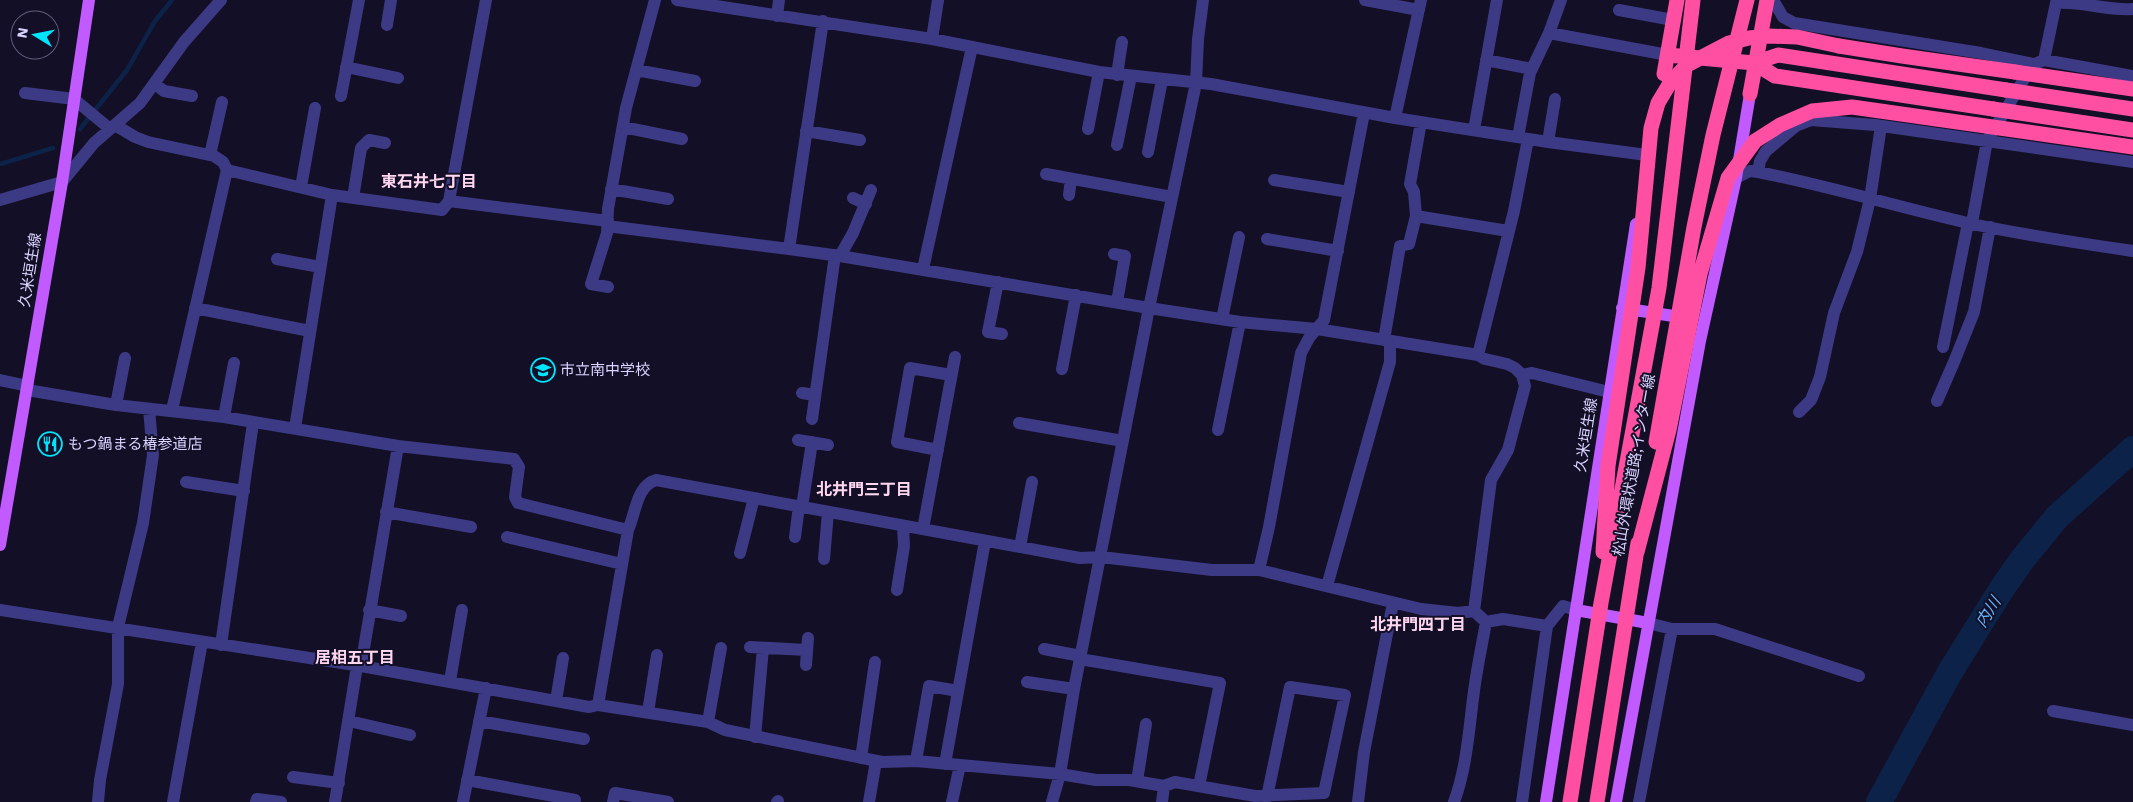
<svg xmlns="http://www.w3.org/2000/svg" width="2133" height="802" viewBox="0 0 2133 802" font-family="'Work Sans','Noto Sans JP',sans-serif">
  <style>
    .lines { fill: none; stroke-linecap: round; stroke-linejoin: round }
    .stream { stroke: #0c2248; stroke-width: 4.5 }
    .river { stroke: #0c2248; stroke-width: 26 }
    .minor { stroke: #3d3a85; stroke-width: 12 }
    .major { stroke: #c25bff; stroke-width: 12 }
    .highway { stroke: #ff4fa3; stroke-width: 15 }
    .highway-bridge { stroke: #ff4fa3; stroke-width: 15 }
    .labels { text-anchor: middle; dominant-baseline: central; stroke-width: 4; stroke-linejoin: round; paint-order: stroke }
    .street-label { font-size: 15px; fill: #d9d4ff; stroke: #130f26 }
    .poi-label { font-size: 15px; fill: #d9d4ff; stroke: #130f26; text-anchor: start }
    .neighbourhood-label { font-size: 16px; font-weight: bold; fill: #ffd6f0; stroke: #130f26 }
    .water-label { font-size: 16px; font-style: italic; fill: #62b6ff; stroke: #130f26 }
  </style>
  <rect width="100%" height="100%" fill="#130f26"/>
  <g class="lines">
    <path class="stream" d="M80 129 127 70 155 21 172 0
      M0 164 53 148"/>
    <path class="river" d="M1879 802 1950 672 2001 590 2022 560 2057 517 2133 449"/>
    <path class="minor" d="M677 0 932 39 1099 72 1211 84 1395 118 1548 142 1647 155
      M1365 0 1419 10
      M1619 10 1673 20
      M777 16 779 0
      M823 21 789 249 840 256 1149 308 1240 322 1317 329 1478 355
      M387 25 391 0
      M1549 33 1668 55
      M932 39 938 0
      M1486 60 1532 69
      M2044 60 2056 3C2082 1 2107 11 2133 9
      M2037 63 2044 60 2133 76
      M346 67 398 78
      M636 70 695 81
      M1117 75 1122 42
      M155 84 164 91 192 96
      M25 93 74 99 110 129
      M341 96 359 0
      M1395 118 1421 0
      M1421 122 1410 184 1414 192 1416 216 1508 231
      M115 125 135 137 148 142 214 156 223 162 227 170 332 195
      M623 127 682 139
      M1088 129 1099 72
      M1474 130 1497 0
      M806 131 860 140
      M1518 137 1530 73 1549 33 1561 0
      M1548 142 1555 99
      M1117 145 1131 76
      M1148 152 1162 80
      M210 155 222 102
      M1758 172C1829 186 1898 207 1968 223 2022 235 2078 243 2133 251
      M1046 174 1172 197
      M1736 178 1750 171 1758 172 1760 161 1766 151 1796 126 1811 120 1875 125 1987 141 2033 64 1981 53 1794 23 1783 17 1773 0
      M1274 180 1349 192
      M301 187 315 108
      M611 189 668 199
      M1069 195 1071 179
      M353 198 361 148 369 140 385 143
      M853 198 866 204
      M0 200 62 182 94 143 140 103 184 42 221 0
      M449 201 608 221
      M1972 223 1987 141 2133 162
      M607 226 789 249
      M1267 239 1338 251
      M1114 254 1125 256 1117 302
      M840 256 853 233 871 190
      M277 259 320 267
      M923 269 972 47
      M998 282 988 332 1002 334
      M608 287 591 284 607 233 608 209 626 108 655 0
      M195 308 310 331
      M1222 319 1239 237
      M1384 340 1400 246 1409 244 1416 216
      M1943 347 1968 223
      M1062 369 1076 295
      M1522 375 1532 373 1609 392
      M0 380 28 386
      M27 390 116 405 224 417 398 446 514 459 519 467 515 497 518 503 628 530
      M802 393 815 395
      M1937 401 1954 362 1974 312 1990 227
      M116 405 125 358
      M172 410 227 170
      M1799 412 1811 400 1820 377 1834 313 1857 252 1870 199 1881 126
      M224 417 234 363
      M812 419 835 255
      M1019 423 1123 441
      M295 428 332 195 442 210 449 201 486 0
      M1218 430 1240 322
      M798 440 828 445
      M938 450 897 442 910 368 951 375
      M186 482 244 491
      M802 507 812 442
      M386 512 471 527
      M923 529 955 357
      M507 537 622 564
      M795 537 799 506
      M1020 547 1032 482
      M740 553 754 498
      M824 559 828 512
      M1259 570 1269 527 1301 353 1309 338 1324 320 1364 113
      M1327 586 1390 362V341
      M897 590 904 546 903 526
      M0 610 361 666 589 707 598 705 628 530C636 513 636 486 656 480L1080 558 1101 557 1212 570H1259L1421 609 1458 613 1474 611 1486 622 1503 619 1547 626 1563 606 1576 610
      M369 610 401 616
      M1474 611 1491 480 1508 450 1525 386 1522 375 1515 368 1507 364 1485 359 1478 355 1514 211 1528 139
      M1648 623 1672 629H1715L1859 676
      M221 645 253 423
      M750 647 807 650
      M1044 649 1081 656
      M1080 659 1220 683 1199 786
      M806 665 808 638
      M361 666 398 446
      M450 681 462 610
      M1027 682 1074 689
      M556 701 563 658
      M598 705 708 722 725 730 882 762 916 761 1060 774 1096 780H1129L1164 786 1175 782 1255 796 1324 793 1345 695 1290 687 1267 797
      M2053 711 2133 725
      M648 712 657 655
      M349 721 410 735
      M479 721 584 739
      M708 722 721 648
      M755 737 763 648
      M861 758 875 662
      M916 761 929 686 958 691
      M945 764 985 541
      M293 777 339 783
      M467 780 575 800
      M1137 781 1146 724
      M98 802 100 780 118 684V627L143 523 153 455 149 409
      M173 802 202 642
      M256 802 257 799 281 802
      M335 802 357 666
      M463 802 486 688
      M613 802 615 793 668 802
      M777 802 778 801
      M869 802 876 761
      M952 802 960 765
      M1052 802 1060 774 1074 689 1149 308 1196 83 1198 39 1203 0
      M1162 802 1164 786
      M1358 802 1364 752 1393 603
      M1454 802C1467 767 1469 728 1474 691 1477 668 1482 645 1486 622
      M1522 802 1547 626
      M1639 802 1672 629"/>
    <path class="major" d="M1622 308 1686 318
      M0 545 62 182 89 0
      M1576 610 1648 623
      M1546 802 1636 224
      M1616 802 1700 341 1736 178 1750 94"/>
    <path class="highway" d="M1839 46 1902 56 2015 72
      M1668 55 1754 63 1778 55 2006 90
      M1754 63 1775 76 1993 109
      M1664 74 1677 0
      M1750 94 1767 0"/>
    <path class="highway-bridge" d="M2015 72 2133 89
      M2006 90 2133 109
      M1993 109 2133 130
      M1656 442 1694 227 1713 135 1747 0
      M1603 552 1608 466 1638 268 1651 128 1658 103 1670 83 1687 65 1729 43 1749 38 1769 36 1797 37 1839 46
      M1637 552 1669 430 1700 274 1728 178 1755 141 1780 125 1812 111 1852 107 2133 147
      M1570 802 1601 603 1659 288 1693 0
      M1597 802 1638 543"/>
  </g>
  <defs>
    <g id="school-ring" transform="scale(1.25)"><circle r="9.5" fill="#130f26" stroke="#00e5ff" stroke-width="1.5"/><path d="M0-5L7-2L0 1L-7-2ZM-4 1L0 2.5L4 1V4Q0 6-4 4Z" fill="#00e5ff"/></g>
    <g id="restaurant-ring" transform="scale(1.25)"><circle r="9.5" fill="#130f26" stroke="#00e5ff" stroke-width="1.5"/><path d="M-5-6h1v4h1v-4h1v4h1v-4h1v5L-1.5 .5V6h-2V.5L-5-1ZM5-6V6H3V1.5H1.5Q1.5-4 5-6Z" fill="#00e5ff"/></g>
  </defs>
  <g fill-rule="evenodd">
    <use href="#school-ring" x="543" y="370"/>
    <use href="#restaurant-ring" x="50" y="444"/>
  </g>
  <g class="labels">
    <g class="street-label">
      <text transform="translate(30 270) rotate(-81)">久米垣生線</text>
      <text transform="translate(1586 435) rotate(-81)">久米垣生線</text>
      <text transform="translate(1634 465) rotate(-80)">松山外環状道路;インター線</text>
    </g>
    <g class="poi-label">
      <text x="560" y="370">市立南中学校</text>
      <text x="68" y="444">もつ鍋まる椿参道店</text>
    </g>
    <g class="neighbourhood-label">
      <text x="429" y="181">東石井七丁目</text>
      <text x="864" y="489">北井門三丁目</text>
      <text x="1418" y="624">北井門四丁目</text>
      <text x="355" y="657">居相五丁目</text>
    </g>
    <g class="water-label">
      <text transform="translate(1988 612) rotate(-57)">内川</text>
    </g>
  </g>
  <g transform="translate(35 35) rotate(280)"><circle r="24" fill="#130f26" stroke="#625e7d"/>
  <path d="M0-4L9 19L0 12L-9 19Z" fill="#00e5ff"/>
  <text y="-8" font-size="14" font-weight="bold" text-anchor="middle" fill="#d9d4ff">N</text>
  </g>
</svg>
